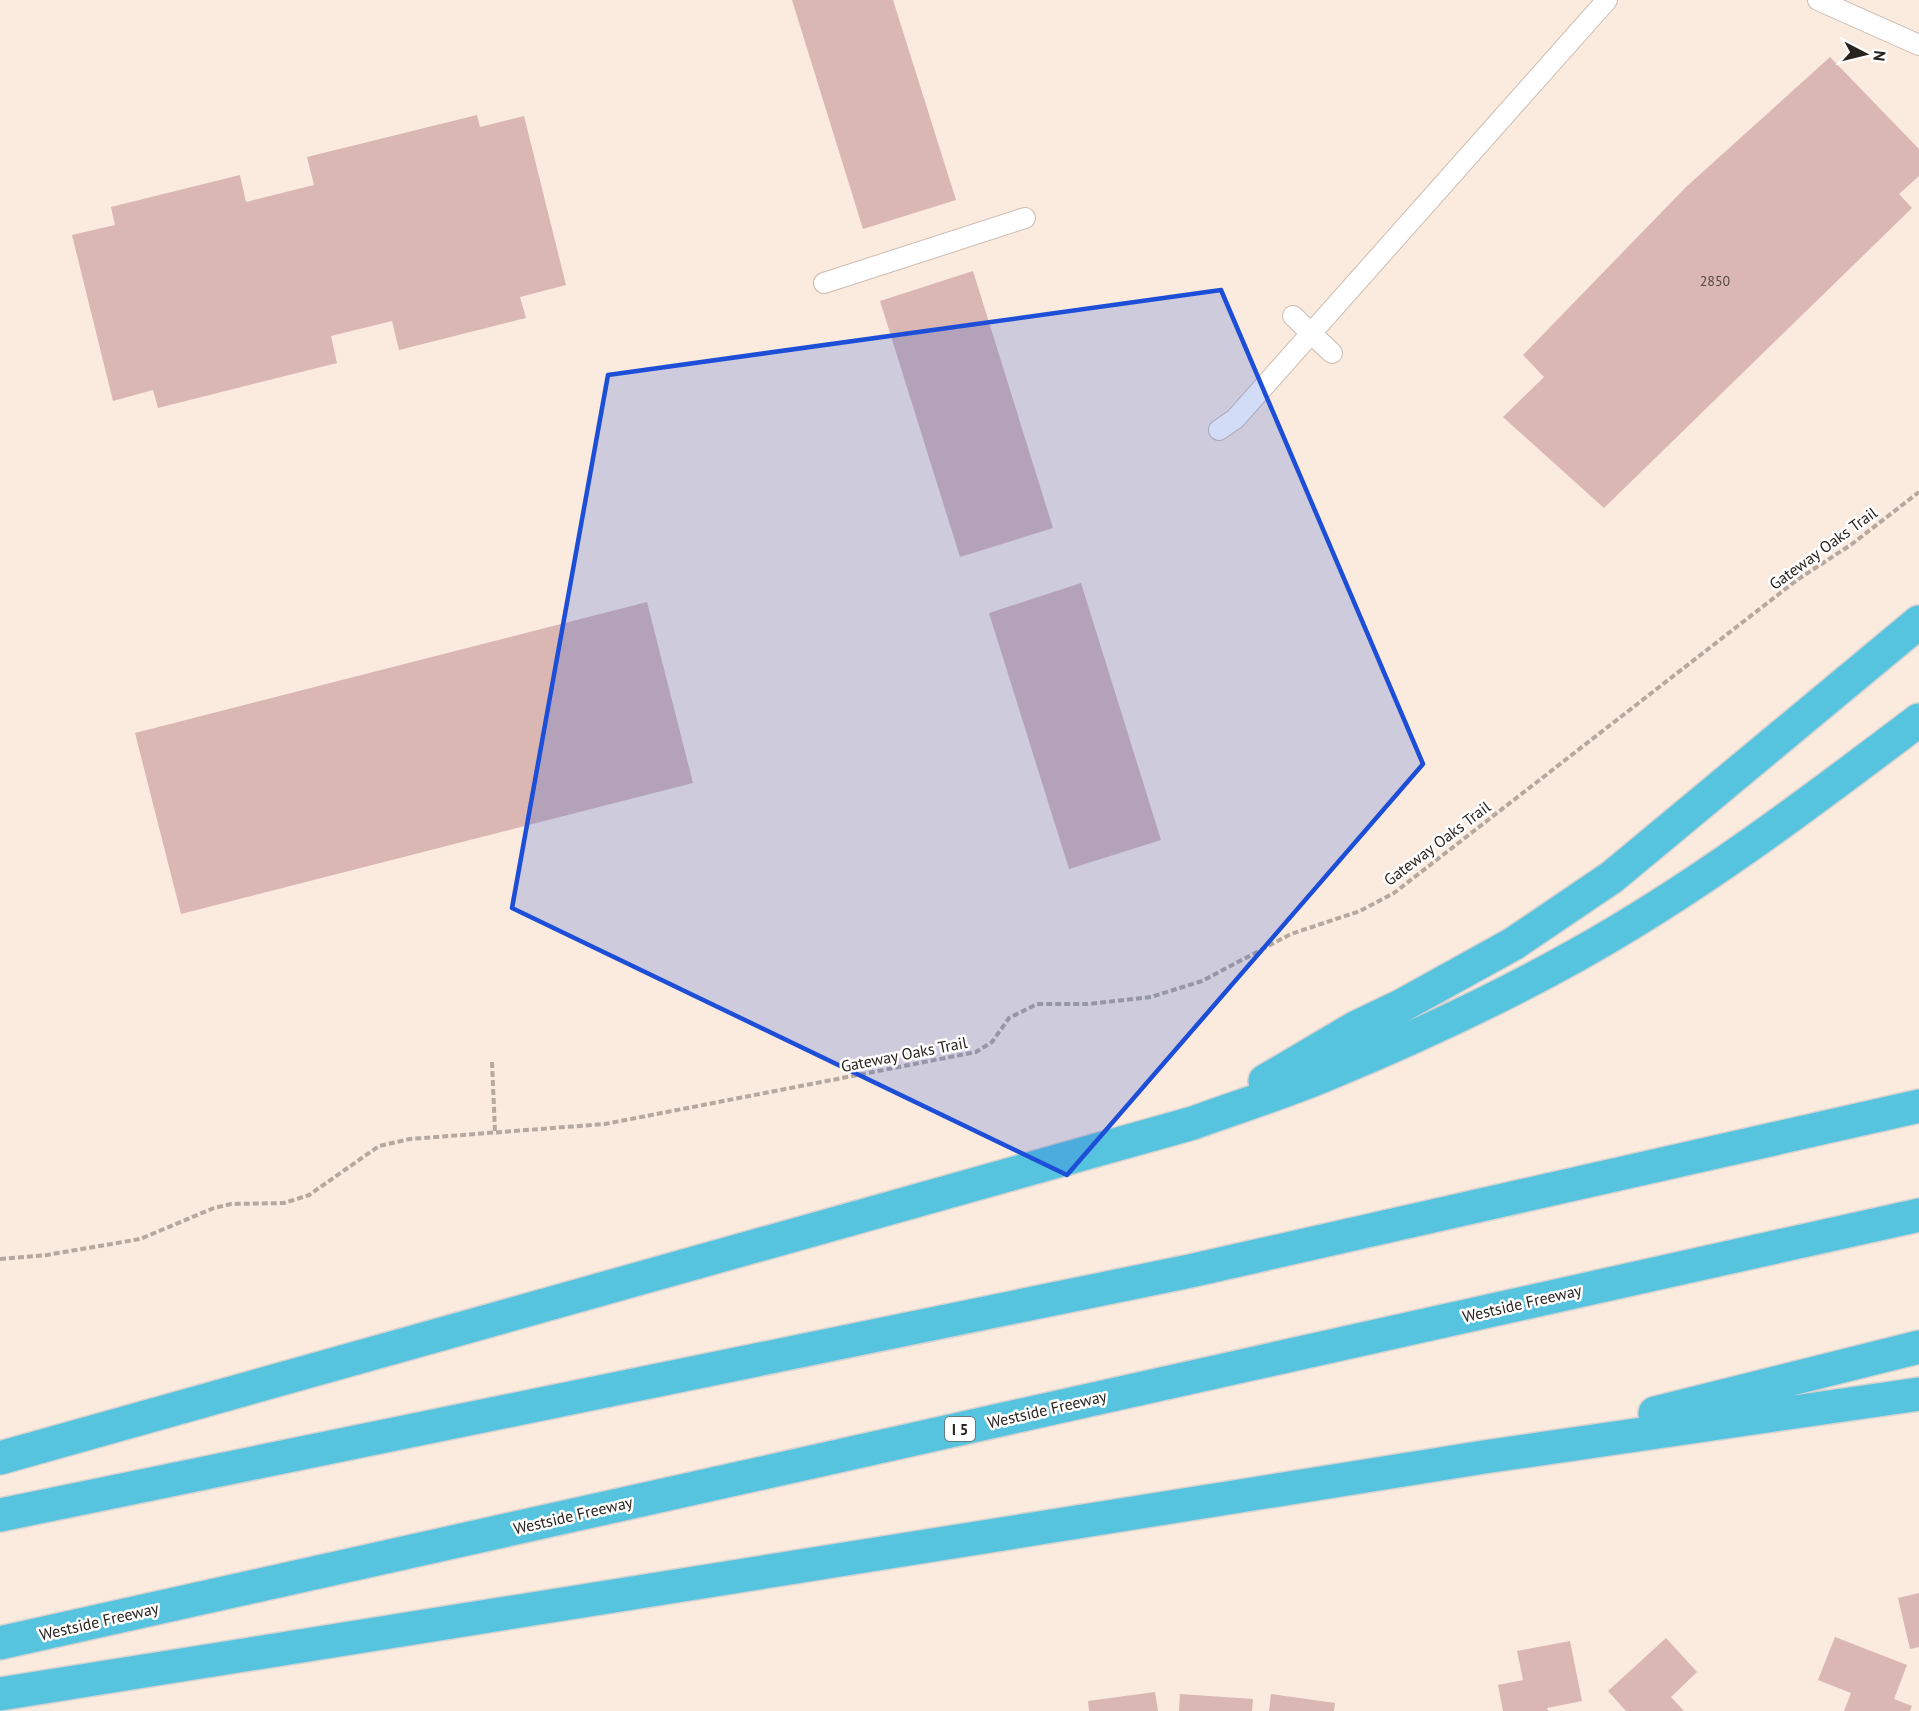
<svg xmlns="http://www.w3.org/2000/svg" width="1919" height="1711" viewBox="0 0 1919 1711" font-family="'PT Sans',sans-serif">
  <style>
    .building { fill: #dab7b3 }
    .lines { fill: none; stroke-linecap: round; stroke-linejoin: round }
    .lane-casing { stroke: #ccbcb1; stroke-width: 22 }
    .highway-casing { stroke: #d4d3d2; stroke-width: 36 }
    .path { stroke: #b5a89e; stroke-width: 4; stroke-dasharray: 6 3; stroke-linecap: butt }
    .lane { stroke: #fff; stroke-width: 20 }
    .highway { stroke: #57c4df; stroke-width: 33 }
    .marked { fill: #1d4ed8; fill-opacity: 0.2; stroke: #1d4ed8; stroke-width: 4.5; stroke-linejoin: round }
    .labels { text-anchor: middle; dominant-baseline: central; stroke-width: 5; stroke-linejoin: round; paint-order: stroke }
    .number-label { font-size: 14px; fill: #554843 }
    .shield { fill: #fff; stroke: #696562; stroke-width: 1.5 }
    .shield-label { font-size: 15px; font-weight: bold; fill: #29231e }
    .street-label { font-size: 16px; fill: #29231e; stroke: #fff }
  </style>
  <rect width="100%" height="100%" fill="#fbeade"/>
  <path class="building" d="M792 0H893L956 200 863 229Z
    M1830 57 1919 149V176L1899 194 1912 208 1604 508 1503 417 1544 377 1523 355 1686 187Z
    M477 115 480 127 524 116 566 285 520 297 526 318 399 350 392 321 331 336 337 363 158 408 153 390 113 401 72 235 115 225 111 207 240 175 246 202 314 185 307 157Z
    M973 271 1053 528 960 557 880 301Z
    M1081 583 1161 840 1069 869 989 613Z
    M647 602 693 783 181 914 135 733Z
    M1919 1593V1647L1910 1649 1898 1598Z
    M1835 1637 1907 1665 1894 1699 1912 1706 1910 1711H1844L1851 1693 1818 1680Z
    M1666 1638 1697 1672 1671 1697 1684 1711H1626L1608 1691Z
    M1570 1641 1582 1701 1547 1708 1548 1711H1503L1498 1685 1523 1680 1517 1651Z
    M1155 1692 1158 1711H1089L1088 1701Z
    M1180 1694 1253 1699 1252 1711H1179Z
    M1271 1694 1335 1703 1334 1711H1269Z"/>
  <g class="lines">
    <g class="lane-casing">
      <path id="lane" d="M1818 0 1919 45
        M824 283 1025 218
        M1293 316 1332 353
        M1219 430 1235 419 1607 0"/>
    </g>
    <g class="highway-casing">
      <path id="highway" d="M1265 1081 1355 1028 1401 1006 1513 944 1612 877 1919 622
        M1655 1413 1919 1347
        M0 1458 1193 1123C1237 1107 1282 1093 1325 1075 1410 1040 1494 1001 1575 956 1697 888 1808 804 1919 720
        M0 1515 1190 1271 1919 1106
        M0 1643 1919 1215
        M0 1694 1484 1457 1919 1394"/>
    </g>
    <path class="path" d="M492 1062 495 1132
      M0 1259 47 1255 140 1239 214 1208 231 1204 284 1203 309 1195 379 1146 410 1139 605 1124 976 1052 992 1042 1009 1018 1037 1004H1088L1151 997 1202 981 1291 934 1360 911 1394 893 1797 580 1852 544 1919 492"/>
    <use href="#lane" class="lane"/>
    <use href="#highway" class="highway"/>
  </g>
  <path class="marked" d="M1221 290 1423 764 1067 1175 512 908 608 375Z"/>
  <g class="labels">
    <g class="number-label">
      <text x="1715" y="281">2850</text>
    </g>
    <rect class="shield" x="945" y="1417" width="30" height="24" rx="4.5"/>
    <g class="shield-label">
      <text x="960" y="1429">I 5</text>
    </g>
    <g class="street-label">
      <text transform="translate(1823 548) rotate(-36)">Gateway Oaks Trail</text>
      <text transform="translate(1437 843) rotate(-37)">Gateway Oaks Trail</text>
      <text transform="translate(904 1054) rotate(-11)">Gateway Oaks Trail</text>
      <text transform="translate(1522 1303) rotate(-13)">Westside Freeway</text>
      <text transform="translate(1047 1409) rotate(-13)">Westside Freeway</text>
      <text transform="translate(573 1515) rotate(-13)">Westside Freeway</text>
      <text transform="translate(99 1621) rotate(-13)">Westside Freeway</text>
    </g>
  </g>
  <g transform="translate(1865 54) rotate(97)" stroke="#ffffff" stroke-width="4.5" paint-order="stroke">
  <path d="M0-4.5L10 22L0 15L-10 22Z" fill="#29231e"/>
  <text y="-9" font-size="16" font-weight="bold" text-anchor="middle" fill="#29231e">N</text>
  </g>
</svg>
